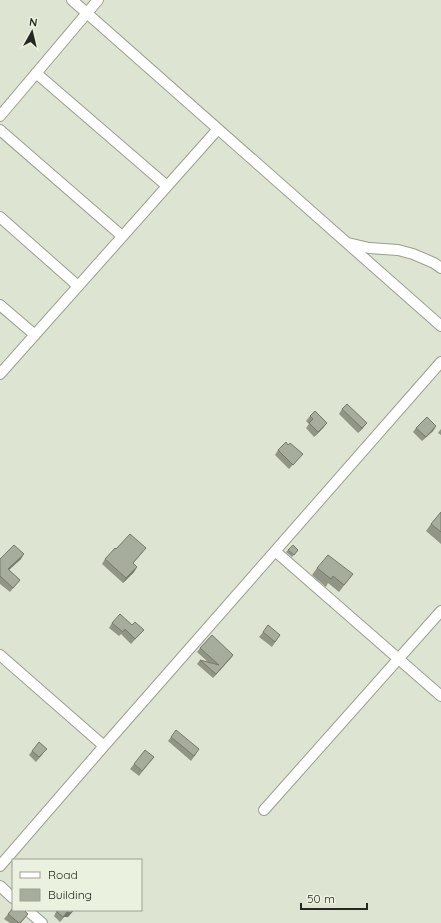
<svg xmlns="http://www.w3.org/2000/svg" width="441" height="923" viewBox="0 0 441 923" font-family="Quicksand,sans-serif">
  <style>
    .lines { fill: none; stroke-linecap: round; stroke-linejoin: round }
    .street-casing { stroke: #9a9f8e; stroke-width: 12 }
    .street { stroke: #fff; stroke-width: 10 }
    .wall { fill: #909586 }
    .shaded-wall { fill: #75796d }
    .building { fill: #a7ad9c; stroke: #75796d }
  </style>
  <rect width="100%" height="100%" fill="#dee4d2"/>
  <g class="lines">
    <g class="street-casing">
      <path id="street" d="M72 0 441 326
        M36 73 167 186
        M0 116 98 0
        M0 130 122 236
        M0 217 78 286
        M348 243 369 248 398 250 413 254 434 263 441 268
        M0 305 35 335
        M0 374 218 129
        M275 551 441 696
        M0 655 104 746
        M264 810 441 611
        M0 866 104 746 441 362
        M0 886 13 898
        M27 910 42 923"/>
    </g>
    <use href="#street" class="street"/>
  </g>
  <path class="wall" d="M342 409 363 428 358 433 339 414Z
    M310 416 327 423 323 428 314 437 306 428 309 424 306 421Z
    M436 426 433 431 422 441 413 432 416 428Z
    M441 429V435L438 433Z
    M278 450 299 458 289 469 275 455Z
    M441 512V544L426 531 431 524Z
    M116 549 143 552 133 563 137 567 134 572 123 583 102 564 105 559Z
    M288 550H298L292 557 286 552Z
    M0 559H21L9 570 20 580 10 592 0 584Z
    M317 568 353 574 339 592 328 583 326 587 312 575Z
    M112 623 132 625 140 634 131 644 121 634 119 636 109 628Z
    M263 632 280 635 272 647 259 637Z
    M200 648 233 655 230 659 213 678 197 664 200 660 208 662 197 652Z
    M171 737 196 754 191 761 168 741Z
    M32 751 43 754 36 762 29 755Z
    M154 757 139 776 130 769 134 764Z
    M57 910H74L68 917H64L60 922 54 916Z
    M8 914H28L21 923H10L4 919Z"/>
  <path class="shaded-wall" d="M327 423 323 428 314 437 318 432Z
    M367 423 363 428 358 433 362 428Z
    M436 426 433 431 422 441 426 437Z
    M24 554 21 559 4 574 8 569Z
    M137 567 134 572 123 583 126 578Z
    M233 655 230 659 213 678 216 674Z
    M74 910 68 917H64L60 922 67 912Z"/>
  <path class="building" d="M347 404 367 423 362 428 342 409Z
    M315 411 327 423 318 432 309 423 313 419 310 416Z
    M427 417 436 426 426 437 416 428Z
    M286 442 288 445 290 443 303 454 293 465 278 450Z
    M441 512V532L431 524Z
    M130 534 146 548 133 563 137 567 126 578 105 559 115 548 116 549Z
    M14 545 24 554 8 569 20 580 13 588 0 576V559Z
    M293 545 298 550 294 555 288 550Z
    M328 555 353 574 344 585 333 576 331 579 317 568Z
    M120 614 132 625 135 622 144 630 135 639 125 629 123 632 112 623Z
    M268 625 280 635 275 642 263 632Z
    M212 635 233 655 216 674 200 660 219 665 200 648Z
    M176 730 199 749 194 756 171 737Z
    M39 742 47 749 39 757 32 751Z
    M145 750 154 757 142 771 134 764Z
    M13 908V910H24L28 914 20 923H19L8 914Z
    M58 910H73L71 913 67 912 63 917 57 912Z"/>
  <rect x="12" y="859" width="130" height="52" fill="#ebf1df" stroke="#9ca093"/>
  <rect x="20" y="872" width="20" height="6" fill="#ffffff" stroke="#9ca093"/>
  <text x="48" y="879" font-size="12" fill="#252721">Road</text>
  <rect x="20" y="889" width="20" height="12" fill="#a7ad9c" stroke="#9ca093"/>
  <text x="48" y="899" font-size="12" fill="#252721">Building</text>
  <g transform="translate(32 32) rotate(8)" stroke="#ebf1df" stroke-width="3" paint-order="stroke">
  <path d="M0-3L7 15L0 10L-7 15Z" fill="#252721"/>
  <text y="-6" font-size="11" font-weight="bold" text-anchor="middle" fill="#252721">N</text>
  </g>
  <path d="M301 903v6h66v-6" fill="none" stroke="#252721" stroke-width="2"/>
  <text x="307" y="903" font-size="12" fill="#252721" stroke="#ebf1df" stroke-width="3" paint-order="stroke">50 m</text>
</svg>
